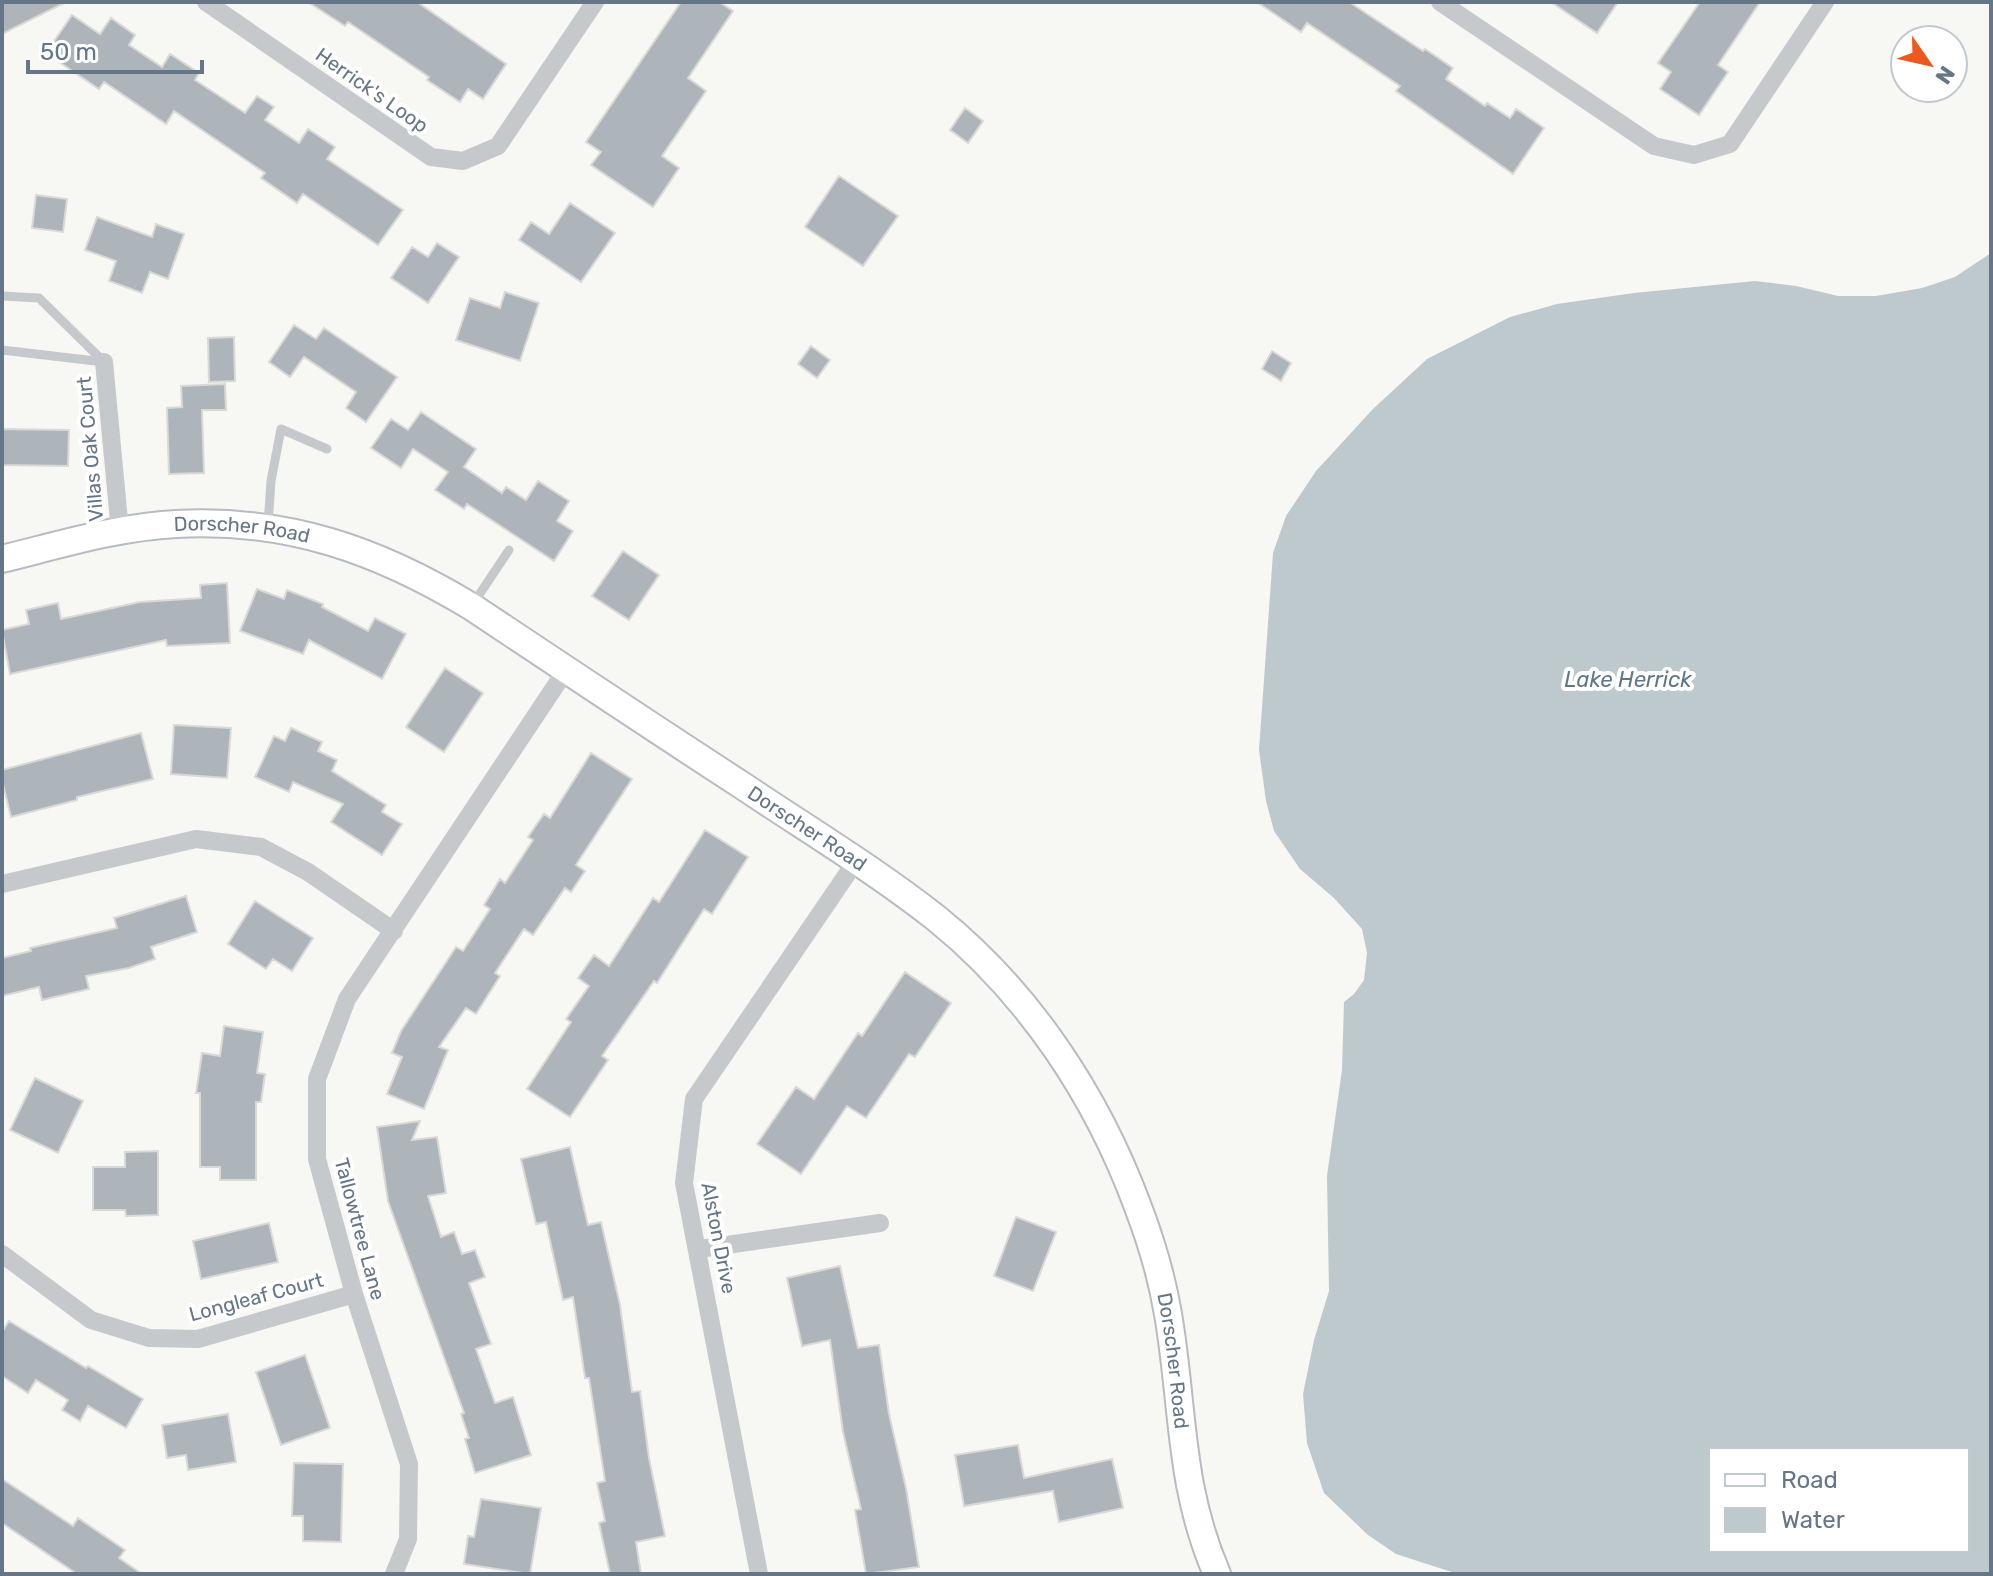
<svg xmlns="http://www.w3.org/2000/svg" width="1993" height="1576" viewBox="0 0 1993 1576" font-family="Rubik,sans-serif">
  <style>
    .water { fill: #bec9ce; fill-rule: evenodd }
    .building { fill: #adb5bb; stroke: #d9d9d6; stroke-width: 2 }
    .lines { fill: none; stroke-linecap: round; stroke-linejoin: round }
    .secondary-casing { stroke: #b7bcc1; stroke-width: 30 }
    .lane { stroke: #c5c9cc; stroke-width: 9 }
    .street { stroke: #c5c9cc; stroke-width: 18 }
    .secondary { stroke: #fff; stroke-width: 26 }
    .labels { text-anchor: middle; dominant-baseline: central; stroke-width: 8; stroke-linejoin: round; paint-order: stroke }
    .street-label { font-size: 20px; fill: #647687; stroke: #fff }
    .water-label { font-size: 22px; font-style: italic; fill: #607783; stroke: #fff }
  </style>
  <rect width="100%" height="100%" fill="#f7f7f4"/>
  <path class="water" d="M1991 253V1574H1458L1396 1554 1368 1535 1324 1493 1307 1443 1303 1394 1314 1340 1329 1291 1327 1176 1342 1070 1344 1002 1354 994 1364 980 1367 953 1362 929 1334 898 1300 869 1274 831 1266 801 1259 750 1273 553 1286 516 1316 471 1373 409 1427 359 1510 317 1557 304 1634 293 1755 281 1796 286 1838 296H1876L1922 288 1955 277ZM1711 1450H1967V1550H1711Z"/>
  <path class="building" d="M2 2H66L2 34Z
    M308 2H417L506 64 483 99 468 89 460 102 427 80 429 77 348 22 345 26Z
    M681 2H719L733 11 688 78 706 91 662 156 679 168 653 207 591 165 601 152 586 142Z
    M1257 2H1349L1423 51 1425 49 1453 68 1446 79 1485 106 1487 103 1510 118 1516 109 1544 128 1513 174 1396 91 1400 86 1307 23 1301 32Z
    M1551 2H1618L1597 33Z
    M1700 2H1760L1718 65 1728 72 1699 115 1660 89 1671 72 1658 63Z
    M72 15 100 34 111 18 135 35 129 45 162 67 170 54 199 73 195 80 245 113 257 96 274 107 265 120 299 143 308 129 335 147 327 159 403 210 378 245 303 194 297 203 261 178 265 173 174 111 166 124 104 82 99 89 46 53Z
    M965 108 983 121 968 143 950 130Z
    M839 176 898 216 863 266 805 227Z
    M36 195 67 199 63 232 32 228Z
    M570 203 615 233 581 282 519 240 531 222 549 234Z
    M97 217 152 237 156 224 184 234 168 279 150 272 142 293 109 281 116 261 85 250Z
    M437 243 459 257 428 303 391 278 412 247 428 257Z
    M505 292 539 303 520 361 456 340 470 298 500 308Z
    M294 325 316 339 324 328 397 377 366 422 346 408 356 392 304 357 290 377 269 362Z
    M234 337 235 381 209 382 208 338Z
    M811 346 830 360 817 378 798 364Z
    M1272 351 1291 363 1281 381 1262 369Z
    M225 384 226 410H202L204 473 169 474 167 408 182 407 181 386Z
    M421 412 476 449 464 467 502 493 506 487 526 500 538 481 569 501 557 521 573 531 554 561 467 504 464 509 435 490 448 472 413 449 401 468 371 448 391 419 408 430Z
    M2 429 69 430 68 466 2 465Z
    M623 551 659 575 629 620 592 596Z
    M227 583 230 643 167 646 166 640 10 674 2 630 29 624 26 610 58 603 61 619 140 602 201 598 200 585Z
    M257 589 284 599 287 590 323 604 322 607 368 631 375 618 406 634 382 679 309 640 303 654 240 631Z
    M445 668 483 693 444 752 406 727Z
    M174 725 231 728 227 778 171 774Z
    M291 728 322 742 318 751 337 760 332 771 386 805 382 812 402 824 382 855 331 822 343 804 293 782 289 792 255 777 274 736 285 741Z
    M141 733 153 779 77 797V800L11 817 2 780V770Z
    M591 753 632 779 576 865 585 871 571 892 565 888 533 935 524 929 495 973 500 976 476 1014 466 1008 439 1047 448 1050 424 1109 387 1094 402 1057 392 1053 401 1031 456 947 463 951 490 909 484 905 500 879 505 883 533 840 528 837 544 814 550 818Z
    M705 830 748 857 712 914 704 909 657 983 654 981 602 1056 608 1060 570 1117 527 1089 571 1022 566 1019 589 986 578 978 594 955 609 966 653 898 659 902Z
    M186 896 197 932 151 947 155 959 129 968 86 976 89 989 42 1000 39 987 2 996V958L31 951 30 948 117 928 114 918Z
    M255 901 313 938 292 971 273 959 266 969 228 944Z
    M905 972 951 1003 915 1057 909 1054 866 1118 847 1106 801 1174 757 1144 796 1087 814 1099 858 1033 862 1036Z
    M224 1026 263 1032 257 1073 265 1074 261 1102H256V1180H220V1167H200V1093H196L202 1053 220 1056Z
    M35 1078 83 1101 58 1153 10 1130Z
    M420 1121 412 1140 437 1137 446 1193 428 1196 441 1237 454 1232 462 1254 475 1250 485 1277 469 1283 491 1344 476 1349 495 1403 513 1397 531 1455 475 1473 465 1439 469 1438 461 1414 464 1413 388 1201 377 1127Z
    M570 1147 588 1225 601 1222 620 1305 632 1392 640 1391 649 1458 665 1536 636 1542 641 1574H610L599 1523 605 1521 597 1483 605 1481 589 1378H585L573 1297 563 1300 546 1222 536 1224 521 1159Z
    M158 1151V1215L126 1216 125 1210H93V1167H125V1152Z
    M1016 1217 1056 1232 1033 1291 994 1276Z
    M269 1223 278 1262 201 1279 193 1241Z
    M840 1266 858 1348 879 1345 889 1414 906 1488 919 1567 866 1574 855 1510 861 1509 843 1432 830 1340 802 1346 787 1278Z
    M9 1321 86 1368 88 1366 143 1399 126 1428 88 1406 80 1421 62 1410 68 1400 36 1380 28 1393 2 1376V1332Z
    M305 1355 330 1428 281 1445 256 1372Z
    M228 1414 236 1462 188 1470 186 1455 167 1458 162 1425Z
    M1018 1445 1024 1478 1112 1459 1123 1508 1059 1522 1053 1491 964 1506 955 1455Z
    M294 1463 343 1464 341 1542 303 1541V1516H292Z
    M2 1479 73 1526 78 1518 125 1550 119 1558 142 1574H77L2 1523Z
    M481 1499 541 1508 530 1574 464 1564 468 1536 474 1537Z"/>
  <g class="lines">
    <g class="secondary-casing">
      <g id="secondary">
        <path id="s1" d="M2 559C59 545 117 527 176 524 287 518 378 550 472 607 562 667 652 727 743 786 807 829 875 870 936 918 1029 993 1097 1096 1138 1207 1151 1241 1162 1278 1168 1314 1184 1407 1178 1484 1217 1574"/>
      </g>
    </g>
    <path class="lane" d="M2 296 39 298 104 362
      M2 350 104 362
      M268 525 271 481 281 429 327 449
      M473 604 509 550"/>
    <path class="street" d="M206 2 431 157 463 161 498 146 595 2
      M1440 2 1654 146 1694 155 1730 144 1825 2
      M104 362 120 531
      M2 884 196 839 261 847 308 872 394 931
      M699 1249 880 1223
      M2 1254 91 1320 149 1338 198 1339 354 1294
      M394 1574 408 1539 409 1464 354 1294 317 1159V1079L347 999 566 670
      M759 1574 684 1183 694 1099 856 861"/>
    <use href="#secondary" class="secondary"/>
  </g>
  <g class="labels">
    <g class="street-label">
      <text transform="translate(372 90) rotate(35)">Herrick's Loop</text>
      <text transform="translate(90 449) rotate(-95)">Villas Oak Court</text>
      <text stroke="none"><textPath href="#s1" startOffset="244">Dorscher Road</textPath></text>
      <text stroke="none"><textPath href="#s1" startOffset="892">Dorscher Road</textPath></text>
      <text transform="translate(360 1229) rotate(75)">Tallowtree Lane</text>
      <text transform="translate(719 1238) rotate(79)">Alston Drive</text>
      <text transform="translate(256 1297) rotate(-15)">Longleaf Court</text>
      <text stroke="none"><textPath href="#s1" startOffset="1564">Dorscher Road</textPath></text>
    </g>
    <g class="water-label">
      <text x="1628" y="679">Lake Herrick</text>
    </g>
  </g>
  <rect width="1993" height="1576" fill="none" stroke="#647687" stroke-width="8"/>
  <rect x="1709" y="1448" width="260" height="104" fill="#ffffff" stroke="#c1c8cf" stroke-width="2"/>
  <rect x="1725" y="1474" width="40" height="12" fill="#ffffff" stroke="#c1c8cf" stroke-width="2"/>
  <text x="1781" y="1488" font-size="24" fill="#647687">Road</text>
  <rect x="1725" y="1508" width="40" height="24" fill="#bec9ce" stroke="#c1c8cf" stroke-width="2"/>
  <text x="1781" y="1528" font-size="24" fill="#647687">Water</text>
  <g transform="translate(1929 64) rotate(124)"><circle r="38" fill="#ffffff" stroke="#c1c8cf" stroke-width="2"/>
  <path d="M0-6L14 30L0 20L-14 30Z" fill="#ed581e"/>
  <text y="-12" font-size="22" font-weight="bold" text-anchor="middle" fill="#647687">N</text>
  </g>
  <path d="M28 60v12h174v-12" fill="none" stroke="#647687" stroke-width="4"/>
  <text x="40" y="60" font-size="24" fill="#647687" stroke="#ffffff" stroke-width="6" paint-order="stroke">50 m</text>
</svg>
